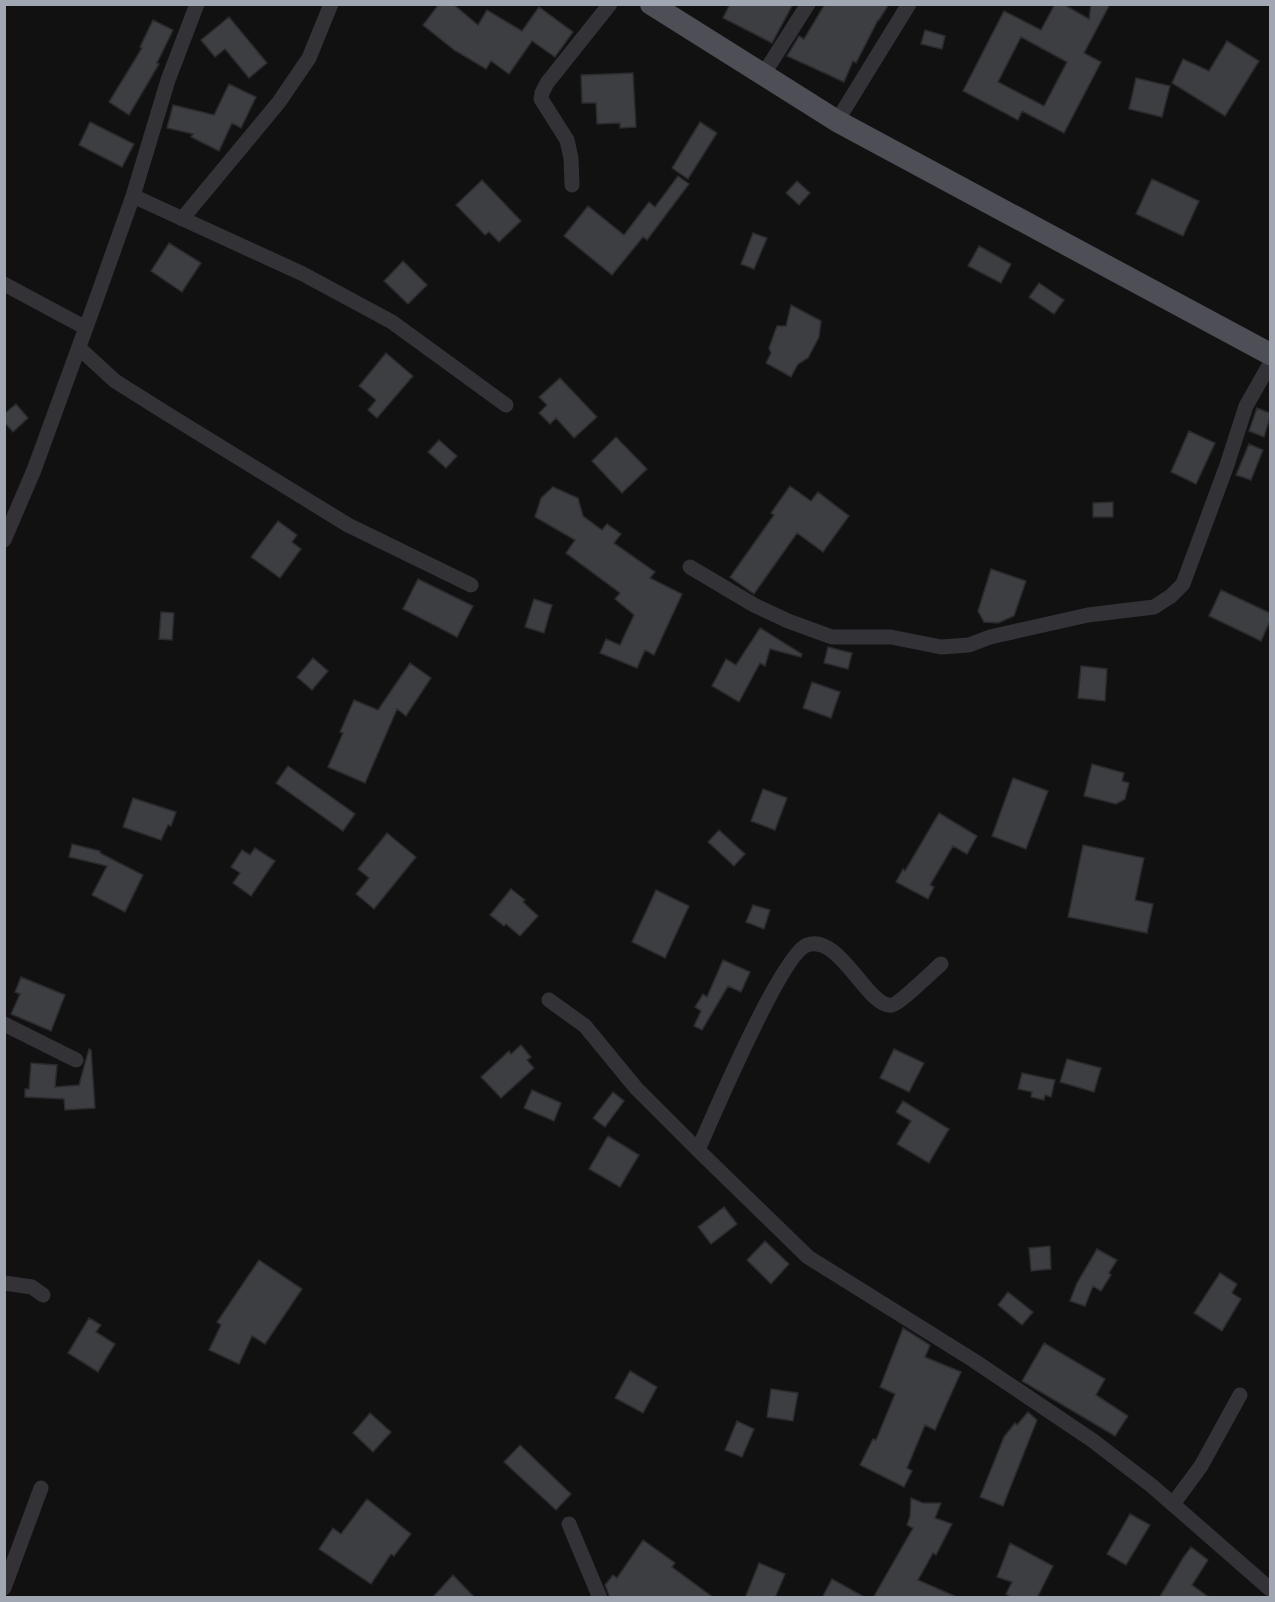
<svg xmlns="http://www.w3.org/2000/svg" width="1275" height="1602" viewBox="0 0 1275 1602" font-family="Rubik,sans-serif">
  <style>
    .building { fill: #3d3e42; stroke: #2b2b2e; stroke-width: 1.5; fill-rule: evenodd }
    .lines { fill: none; stroke-linecap: round; stroke-linejoin: round }
    .street { stroke: #323237; stroke-width: 15 }
    .primary { stroke: #4e4f56; stroke-width: 22 }
  </style>
  <rect width="100%" height="100%" fill="#111112"/>
  <path class="building" d="M439 4H453L478 25 487 10 522 31 539 7 573 32 555 57 532 41 509 74 491 61 486 69 454 50 423 25Z
    M730 4H793L772 43 723 18Z
    M825 4H889L879 20H878L856 63 853 61 844 82 787 56 799 36 804 39Z
    M1055 4H1063L1089 19 1091 4H1110L1084 53 1101 62 1064 133 1022 111 1018 120 963 91 1004 11 1041 30ZM1021 37 1067 62 1044 106 998 82Z
    M229 17 267 63 249 78 225 49 215 57 201 40Z
    M153 20 173 30 157 63 159 64 129 115 109 102 142 48 140 47Z
    M925 30 945 36 942 49 921 44Z
    M1227 41 1259 61 1225 116 1172 83 1183 59 1209 71Z
    M633 73 636 127 620 128V123L597 124 596 103H582L581 75Z
    M1136 78 1170 86 1162 117 1129 109Z
    M229 84 256 97 241 128 232 123 219 151 191 137 193 134 167 128 173 105 214 115Z
    M90 122 134 144 122 167 79 145Z
    M700 122 717 133 688 179 672 168Z
    M678 176 689 184 647 240 643 237 612 275 564 236 588 206 624 235 649 202 655 207Z
    M1152 179 1199 201 1183 236 1136 214Z
    M482 180 521 221 499 242 489 232 485 235 456 205Z
    M797 181 810 193 799 205 786 193Z
    M753 233 767 238 754 269 741 264Z
    M169 243 201 263 182 292 151 271Z
    M979 246 1011 264 1001 283 968 266Z
    M403 261 427 285 408 304 384 281Z
    M1039 283 1064 300 1054 314 1029 297Z
    M791 305 821 321 819 337 808 358 798 364 791 377 766 363 771 353 769 348 777 326H786Z
    M386 353 413 376 377 418 368 410 376 400 359 386Z
    M560 378 597 417 574 438 556 418 550 424 539 413 547 405 539 397Z
    M16 404 28 418 13 432 4 422V414Z
    M1257 408 1270 413V417L1264 437 1249 431Z
    M1189 431 1215 443 1196 484 1171 472Z
    M616 437 647 469 622 493 592 461Z
    M439 440 457 456 446 468 428 452Z
    M1249 444 1263 450 1251 480 1236 475Z
    M790 486 811 501 818 492 849 516 823 552 797 533 754 594 730 577 774 515 771 513Z
    M553 487 578 498 583 516 602 530 607 524 621 534 614 543 655 572 650 578 682 594 654 655 645 650 637 668 600 653 606 639 620 645 634 615 615 599 620 593 566 553 575 540 535 517 541 498Z
    M1113 502V517H1093V503Z
    M278 521 297 535 292 542 301 549 280 578 251 557Z
    M991 569 1026 581 1014 616 998 623 984 622 978 611Z
    M418 579 473 606 457 637 403 609Z
    M1221 590 1270 613V621L1261 641 1209 616Z
    M534 599 552 605 544 633 525 627Z
    M161 612 174 613 172 640 159 639Z
    M760 628 802 654 801 657 770 649 765 666 760 663 739 702 712 686 726 659 736 665Z
    M828 647 852 653 848 669 824 663Z
    M313 658 328 671 312 690 297 677Z
    M410 663 431 678 406 716 397 709 365 783 328 767 343 733 340 732 354 700 378 710Z
    M1081 666 1107 669 1105 701 1078 698Z
    M812 682 840 692 831 718 803 708Z
    M1092 764 1124 773 1122 781 1129 783 1125 799 1116 804 1084 796Z
    M288 766 355 814 343 831 276 783Z
    M1013 778 1048 791 1026 849 992 836Z
    M763 789 787 798 775 830 751 821Z
    M133 798 176 812 171 826 168 825 161 840 123 827Z
    M939 813 977 836 967 854 953 846 930 885 934 887 928 899 896 882 903 869 905 871Z
    M719 830 745 854 734 866 708 842Z
    M387 833 416 857 374 909 356 894 369 878 358 869Z
    M72 844 100 851V853L143 875 125 912 92 895 107 866 69 857Z
    M1083 845 1144 858 1135 900 1153 904 1147 933 1068 917Z
    M255 848 275 861 251 896 233 883 240 873 231 867 242 850 250 855Z
    M511 889 525 900 523 902 538 916 520 936 506 924 504 926 490 915Z
    M656 890 689 906 665 958 632 942Z
    M753 905 770 910 764 929 746 922Z
    M723 960 750 972 741 992 728 986 702 1030 694 1026 701 1011 695 1007 703 994 707 997Z
    M21 977 65 995 51 1031 11 1014 20 994 15 992Z
    M521 1045 531 1057 527 1060 534 1068 501 1098 481 1077 509 1051 511 1054Z
    M89 1049 91 1050 95 1108 65 1110 64 1099 25 1097V1089H29L31 1063 57 1065 55 1087 79 1085Z
    M894 1049 924 1063 909 1092 880 1078Z
    M1067 1059 1101 1068 1094 1092 1060 1082Z
    M1022 1073 1055 1080 1051 1097 1045 1095 1044 1100 1031 1097 1032 1092 1018 1089Z
    M532 1090 561 1103 554 1121 524 1108Z
    M613 1092 624 1101 605 1127 593 1118Z
    M903 1101 949 1129 929 1163 897 1144 911 1121 896 1112Z
    M608 1136 639 1155 620 1187 589 1169Z
    M724 1207 737 1224 711 1244 698 1227Z
    M765 1241 789 1264 771 1284 747 1260Z
    M1050 1246 1051 1269 1031 1271 1029 1248Z
    M1097 1249 1117 1260 1109 1273 1111 1275 1101 1291 1093 1286 1085 1306 1070 1301 1077 1283Z
    M259 1260 302 1289 265 1344 252 1336 239 1364 209 1350 221 1325 217 1322Z
    M1220 1273 1237 1284 1232 1293 1241 1299 1222 1331 1194 1313Z
    M1008 1292 1033 1312 1022 1325 998 1305Z
    M89 1318 101 1325 96 1332 115 1344 98 1372 68 1353Z
    M903 1328 930 1345 925 1357 961 1372 935 1430 925 1425 907 1468 912 1471 904 1487 860 1465 873 1439 876 1440 895 1394 880 1387Z
    M1044 1343 1105 1379 1096 1395 1128 1416 1115 1436 1022 1381Z
    M630 1371 657 1387 643 1413 615 1398Z
    M771 1389 798 1393 793 1421 767 1417Z
    M1028 1412 1037 1420 1003 1506 980 1497 1004 1437 1015 1423 1017 1425Z
    M370 1413 391 1432 373 1452 353 1433Z
    M737 1421 754 1429 742 1457 725 1450Z
    M520 1445 571 1494 556 1510 504 1462Z
    M911 1498 923 1503H941L935 1518 952 1524 936 1555 933 1553 918 1580 959 1598H873L913 1528 907 1525 910 1516Z
    M367 1499 411 1534 394 1556 391 1554 371 1584 319 1549 333 1528 341 1534Z
    M1130 1514 1150 1525 1126 1565 1107 1554Z
    M643 1540 675 1563 672 1567 714 1598H610L605 1585 613 1575 617 1578Z
    M1010 1543 1053 1566 1037 1598H1013L1006 1594 1012 1582 997 1577Z
    M1191 1547 1208 1560 1192 1585 1210 1598H1159L1183 1558Z
    M759 1563 785 1574 775 1598H745Z
    M453 1575 475 1598H432Z
    M832 1579 866 1598H822Z"/>
  <g class="lines">
    <path class="street" d="M763 75 808 4
      M837 121 909 4
      M572 185 571 158 567 140 541 99 542 93 547 83 610 4
      M133 196 303 274 392 322 506 405
      M182 219 279 102 309 58 331 4
      M4 284 86 328
      M79 348 115 381 169 415 348 525 471 585
      M4 540 34 470 96 300 133 196 168 80 197 4
      M690 567 754 605 788 621 832 637H891L941 647 969 645 990 637 1088 615 1154 607 1171 596 1183 584 1227 465 1246 406 1270 364
      M549 1000 585 1026 636 1088 698 1150 808 1257 973 1360 1092 1440 1152 1486 1270 1589
      M4 1024 76 1060
      M698 1150C712 1118 782 954 807 945 840 933 868 1009 892 1005 899 1004 933 971 941 964
      M4 1283 32 1287 43 1295
      M1173 1504 1201 1466 1240 1395
      M569 1524 600 1598
      M4 1588 41 1488"/>
    <path class="primary" d="M651 4 837 121 1270 354"/>
  </g>
  <rect width="1275" height="1602" fill="none" stroke="#a1a6b3" stroke-width="12"/>
</svg>
